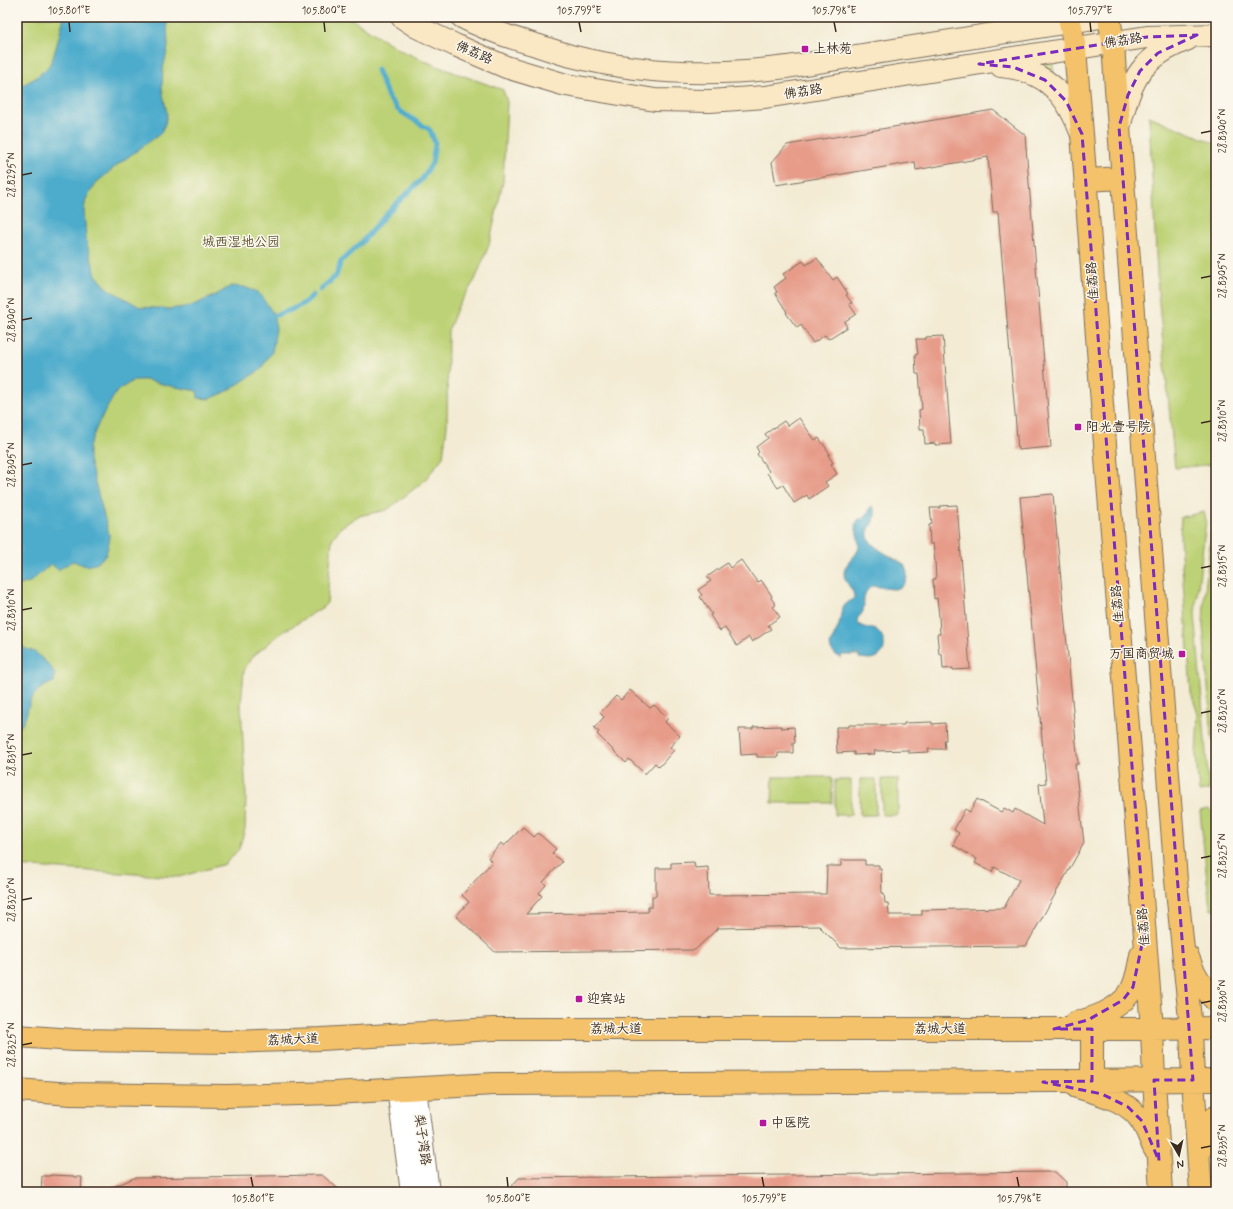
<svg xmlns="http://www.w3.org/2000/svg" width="1233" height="1209" viewBox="0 0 1233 1209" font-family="Mynerve,'LXGW WenKai TC',sans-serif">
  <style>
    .green { fill: #bdd276; stroke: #7c7e4a }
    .water { fill: #4daccc; stroke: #446b75 }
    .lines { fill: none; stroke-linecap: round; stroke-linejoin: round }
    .stream { stroke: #4daccc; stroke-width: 5 }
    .building { fill: #e79c8a }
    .tertiary-casing { stroke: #7b6e5e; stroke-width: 22 }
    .secondary-casing { stroke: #7b6e5e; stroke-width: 24 }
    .primary-casing { stroke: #7b6e5e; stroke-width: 24 }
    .tertiary { stroke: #fff; stroke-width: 20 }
    .secondary { stroke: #fae7c3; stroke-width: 22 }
    .primary { stroke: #f3c26a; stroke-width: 22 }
    .marked { fill: none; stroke: #7b2cbf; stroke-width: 3; stroke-dasharray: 8 5; stroke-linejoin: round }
    .ticks { fill: none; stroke: #3b2a1e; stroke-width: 1.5 }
    .poi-dot { fill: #b5179e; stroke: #fbf7ec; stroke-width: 1.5 }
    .labels { text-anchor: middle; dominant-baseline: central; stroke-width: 3; stroke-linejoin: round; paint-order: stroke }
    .street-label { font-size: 13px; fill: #3b2a1e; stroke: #fbf7ec }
    .poi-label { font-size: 13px; fill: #3b2a1e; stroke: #fbf7ec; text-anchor: start }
    .park-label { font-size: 13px; fill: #5c5434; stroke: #fbf7ec }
    .neatline { fill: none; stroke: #3b2a1e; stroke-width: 1.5 }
    .ticks-label { font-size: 10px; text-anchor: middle; fill: #3b2a1e }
  </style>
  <rect width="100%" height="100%" fill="#fbf7ec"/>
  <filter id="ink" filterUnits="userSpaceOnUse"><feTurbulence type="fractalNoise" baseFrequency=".025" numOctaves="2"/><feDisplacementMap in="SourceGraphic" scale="8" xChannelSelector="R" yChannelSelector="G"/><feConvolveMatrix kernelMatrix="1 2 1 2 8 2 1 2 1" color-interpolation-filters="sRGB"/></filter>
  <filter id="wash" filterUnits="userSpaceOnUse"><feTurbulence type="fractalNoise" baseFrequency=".012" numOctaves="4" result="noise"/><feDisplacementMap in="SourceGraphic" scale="16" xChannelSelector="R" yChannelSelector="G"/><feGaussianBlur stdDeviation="0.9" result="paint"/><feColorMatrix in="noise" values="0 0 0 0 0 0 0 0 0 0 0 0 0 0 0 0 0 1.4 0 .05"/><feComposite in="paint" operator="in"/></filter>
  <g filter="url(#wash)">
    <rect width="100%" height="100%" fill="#f3ebd4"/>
    <path class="green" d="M17 17H348L402 51 439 67 503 90 507 102 503 182 489 245 475 280 458 306 448 331 447 426 443 457 424 481 387 510 358 516 341 527 332 539 327 603 323 607 280 634 251 658 244 671 241 705 246 796 245 829 239 849 225 864 179 877 17 866Z
      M1052 57 1054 73 1028 62Z
      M1149 116 1216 144V464L1175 468 1158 292Z
      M1204 512 1206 520 1195 613 1209 790 1199 792 1196 756 1198 714 1191 692 1180 538 1181 517Z
      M1216 512V745L1213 741 1212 736 1203 626 1204 601 1213 515Z
      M773 777H832V803H772Z
      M860 779H876V815H860Z
      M882 779H898V815H882Z
      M835 780H851V815H835Z
      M1208 809 1212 812 1216 823V909H1210L1200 811Z"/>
    <path class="water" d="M64 17H165L167 23 168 47 163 69 162 88 167 114 165 124 160 134 121 162 96 183 86 199 84 210 86 238 88 248 96 275 108 289 140 307 170 309 191 306 214 296 231 286 244 287 258 292 273 313 276 329 272 352 260 370 226 392 209 399 198 398 197 391 170 386 146 380H134L117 391 111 401 99 422 89 446V460L110 538 106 555 96 564 86 566 73 561 58 570 51 564 30 582 17 586V85C29 85 47 71 52 60 57 46 60 31 64 17Z
      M872 506C883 520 861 527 870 541 875 549 896 559 904 565 910 575 907 588 894 589 886 589 879 586 872 586 869 588 867 590 865 594 862 602 867 612 858 617L857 622C865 632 872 624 879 632 886 640 887 654 875 658 870 660 864 658 859 658V655H841V658C822 648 833 641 838 627 841 621 840 611 844 606 846 603 851 601 854 598 855 589 844 584 844 573 845 561 858 557 859 546 859 540 856 531 855 525L859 519H863L869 512V509Z
      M17 630 18 638 24 648 35 652 50 666 55 675 54 682C44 685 34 692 30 702 27 711 26 721 19 728H17Z"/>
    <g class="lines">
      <path class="stream" d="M320 290 336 276 341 261 361 243 389 211 422 179 432 163 435 143 430 130 398 110 388 97 377 70
        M273 316C288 311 302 307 313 295"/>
    </g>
    <g id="blocks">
      <path class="building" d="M993 110 1025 135 1051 447 1018 450 998 212H993L988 157 916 170 915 162 776 185 772 162 787 145Z
        M817 258 833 280 837 277 848 294 846 295 852 303 849 304 856 314 844 322 847 327 828 339 825 335 813 343 801 325 797 328 786 313 787 312 775 293 777 292 774 287 786 278 783 274 803 261 806 265Z
        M943 336 951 444 935 445V443L925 444 924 429H920L919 410 922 409 919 374H916L915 355 918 354 916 339H926V337Z
        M799 418 815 440 819 438 830 454 828 455 833 463 831 464 837 474 825 482 828 486 809 499 807 495 794 503 783 485 778 488 767 473 769 471 757 454 759 452 756 447 768 438 765 434 784 421 788 426Z
        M1053 494 1078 764H1075L1084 843 1026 946 841 948 819 926 718 928 695 950 495 952 456 916 469 902 462 895 492 862 488 858 501 843 504 846 523 827 534 837 538 833 556 849 552 853 562 862 543 882 546 885 539 893 542 896 526 914 648 912V907H652V896H656V868H671V863L694 862 695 868 708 867 709 895 826 894 827 866H841V860H865V865H879V869H881L882 893H884L885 903H888L889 915H922V910L1004 908 1019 880 994 867 992 872 975 863 977 859 953 845 959 833 954 830 965 809 970 812 977 799 1001 812 1004 808 1013 813 1015 809 1043 825 1039 784 1046 783 1020 497Z
        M957 505 970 669 953 670V668L943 669 942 654H939L937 634H940L939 616 937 598 934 599 933 579H936L935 561 933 544H930L929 525 932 524 930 508H940V506Z
        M741 560 758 583 761 580 772 596 771 598 776 605 773 607 780 617 768 625 771 629 752 642 749 637 737 646 725 628 720 631 710 615 712 614 700 597 702 595 698 590 711 581 707 577 727 563 730 568Z
        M630 690 650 708 654 705 668 718 665 722 680 736 670 747 674 750 659 767 655 763 645 774 629 759 626 763 597 734 599 732 594 728 604 717 600 713 616 696 621 700Z
        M932 722V724L945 723 946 740H944L945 749H928L929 752 908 753V750L874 751 875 754 854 755V752L837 753 836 727H849V725H904V723Z
        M781 726V728L794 727 795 743H793V753H778V757H757V754L741 755 739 729H753V727Z
        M1055 1172 1066 1182V1192H506L519 1178Z
        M50 1175 74 1176V1177H82L81 1192H41L42 1176H50Z
        M322 1175 342 1192H102L134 1178Z"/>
    </g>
  </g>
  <g filter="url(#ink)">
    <use href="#blocks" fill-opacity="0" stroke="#7b6e5e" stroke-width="1"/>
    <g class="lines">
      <g class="tertiary-casing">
        <path id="tertiary" d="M416 1088 429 1192
          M397 1089 411 1192"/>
      </g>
      <g class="secondary-casing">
        <path id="secondary" d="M402 17 417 27 455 45 506 67 566 85 655 100 710 101 765 97 1147 37 1216 35
          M462 17C485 29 511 38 536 45 548 49 560 53 571 56 641 74 716 76 787 67L1101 17
          M1001 66C1027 68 1051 79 1066 102 1072 111 1077 122 1081 132
          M1120 124C1131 78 1142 57 1188 39"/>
      </g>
      <g class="primary-casing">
        <path id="primary" d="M1069 17 1075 49 1082 134 1107 471 1141 884 1152 1029 1154 1080 1161 1192
          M1109 17 1113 42 1115 75 1176 880 1191 1029 1193 1080 1201 1192
          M1086 180 1123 178
          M1188 957C1193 973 1204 989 1216 1001
          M1075 1023C1094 1018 1116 1011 1129 994 1136 984 1139 967 1141 955
          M1092 1029V1081
          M17 1036 74 1040 228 1042 321 1039 493 1029H1152L1216 1028
          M1077 1087C1100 1094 1129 1100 1142 1122 1147 1130 1150 1139 1154 1148
          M17 1090 71 1094 228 1096 333 1093 494 1084 1216 1080
          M1201 1150C1202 1135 1207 1128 1216 1116"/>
      </g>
      <use href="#tertiary" class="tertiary"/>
      <use href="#secondary" class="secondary"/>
      <use href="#primary" class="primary"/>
    </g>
  </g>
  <path class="marked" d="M1197 35 1158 53 1140 71 1128 95 1119 127 1193 1080H1154L1159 1161 1142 1121 1128 1107 1102 1094 1043 1082 1092 1081V1029H1054L1088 1020 1123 1000 1133 987 1145 930 1082 134 1066 101 1045 80 1013 67 979 64 1147 37Z"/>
  <path class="ticks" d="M69 22 70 32M324 22 325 32M579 22 581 32M834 22 836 32M1090 22 1091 32M1201 133 1211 131M22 175 32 173M1201 278 1211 276M22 320 32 318M1201 423 1211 421M22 465 32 463M1201 568 1211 566M22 610 32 608M1201 713 1211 711M22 755 32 753M1201 858 1211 856M22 900 32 898M1201 1003 1211 1001M22 1045 32 1043M1201 1148 1211 1146M251 1177 253 1187M507 1177 508 1187M762 1177 764 1187M1017 1177 1019 1187"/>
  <g class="poi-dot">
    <rect x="801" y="45" width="8" height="8" rx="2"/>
    <rect x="1074" y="423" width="8" height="8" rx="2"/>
    <rect x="1178" y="650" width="8" height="8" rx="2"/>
    <rect x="575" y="995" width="8" height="8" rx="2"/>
    <rect x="759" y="1119" width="8" height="8" rx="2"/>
  </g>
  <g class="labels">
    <g class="street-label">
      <text transform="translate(1123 41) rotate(-9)">佛荔路</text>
      <text transform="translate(474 53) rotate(24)">佛荔路</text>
      <text transform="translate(803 92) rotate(-9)">佛荔路</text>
      <text transform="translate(1093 281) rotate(-94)">佳荔路</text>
      <text transform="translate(1118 604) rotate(-95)">佳荔路</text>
      <text transform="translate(1144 927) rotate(-94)">佳荔路</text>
      <text x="616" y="1029">荔城大道</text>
      <text x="940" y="1029">荔城大道</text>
      <text transform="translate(293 1040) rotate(-2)">荔城大道</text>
      <text transform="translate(422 1140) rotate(82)">梨子湾路</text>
    </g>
    <g class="poi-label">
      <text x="813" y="49">上林苑</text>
      <text x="1086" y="427">阳光壹号院</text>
      <text x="1174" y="654" text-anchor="end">万国商贸城</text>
      <text x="587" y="999">迎宾站</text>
      <text x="771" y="1123">中医院</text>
    </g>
    <g class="park-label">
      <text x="241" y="242">城西湿地公园</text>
    </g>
  </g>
  <rect width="1233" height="1209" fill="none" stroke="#fbf7ec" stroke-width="44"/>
  <g transform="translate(1179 1155) rotate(171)" stroke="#fbf7ec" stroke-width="3" paint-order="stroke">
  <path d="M0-3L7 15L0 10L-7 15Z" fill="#3b2a1e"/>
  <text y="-6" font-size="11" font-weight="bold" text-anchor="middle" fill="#3b2a1e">N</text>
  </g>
  <rect x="22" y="22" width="1189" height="1165" class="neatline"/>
  <g class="ticks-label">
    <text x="69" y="14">105.801°E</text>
    <text x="324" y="14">105.800°E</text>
    <text x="579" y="14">105.799°E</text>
    <text x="834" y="14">105.798°E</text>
    <text x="1090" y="14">105.797°E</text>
    <text transform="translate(1222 131) rotate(-90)" y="4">28.8300°N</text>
    <text transform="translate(11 175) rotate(-90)" y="4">28.8295°N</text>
    <text transform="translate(1222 276) rotate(-90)" y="4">28.8305°N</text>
    <text transform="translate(11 320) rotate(-90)" y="4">28.8300°N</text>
    <text transform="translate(1222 421) rotate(-90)" y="4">28.8310°N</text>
    <text transform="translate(11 465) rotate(-90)" y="4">28.8305°N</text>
    <text transform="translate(1222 566) rotate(-90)" y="4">28.8315°N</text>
    <text transform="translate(11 610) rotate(-90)" y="4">28.8310°N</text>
    <text transform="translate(1222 711) rotate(-90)" y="4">28.8320°N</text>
    <text transform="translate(11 755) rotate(-90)" y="4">28.8315°N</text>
    <text transform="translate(1222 856) rotate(-90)" y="4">28.8325°N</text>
    <text transform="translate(11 900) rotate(-90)" y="4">28.8320°N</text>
    <text transform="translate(1222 1001) rotate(-90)" y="4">28.8330°N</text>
    <text transform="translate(11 1045) rotate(-90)" y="4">28.8325°N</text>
    <text transform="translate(1222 1146) rotate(-90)" y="4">28.8335°N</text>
    <text x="253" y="1202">105.801°E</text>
    <text x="508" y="1202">105.800°E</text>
    <text x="764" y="1202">105.799°E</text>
    <text x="1019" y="1202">105.798°E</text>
  </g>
</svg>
